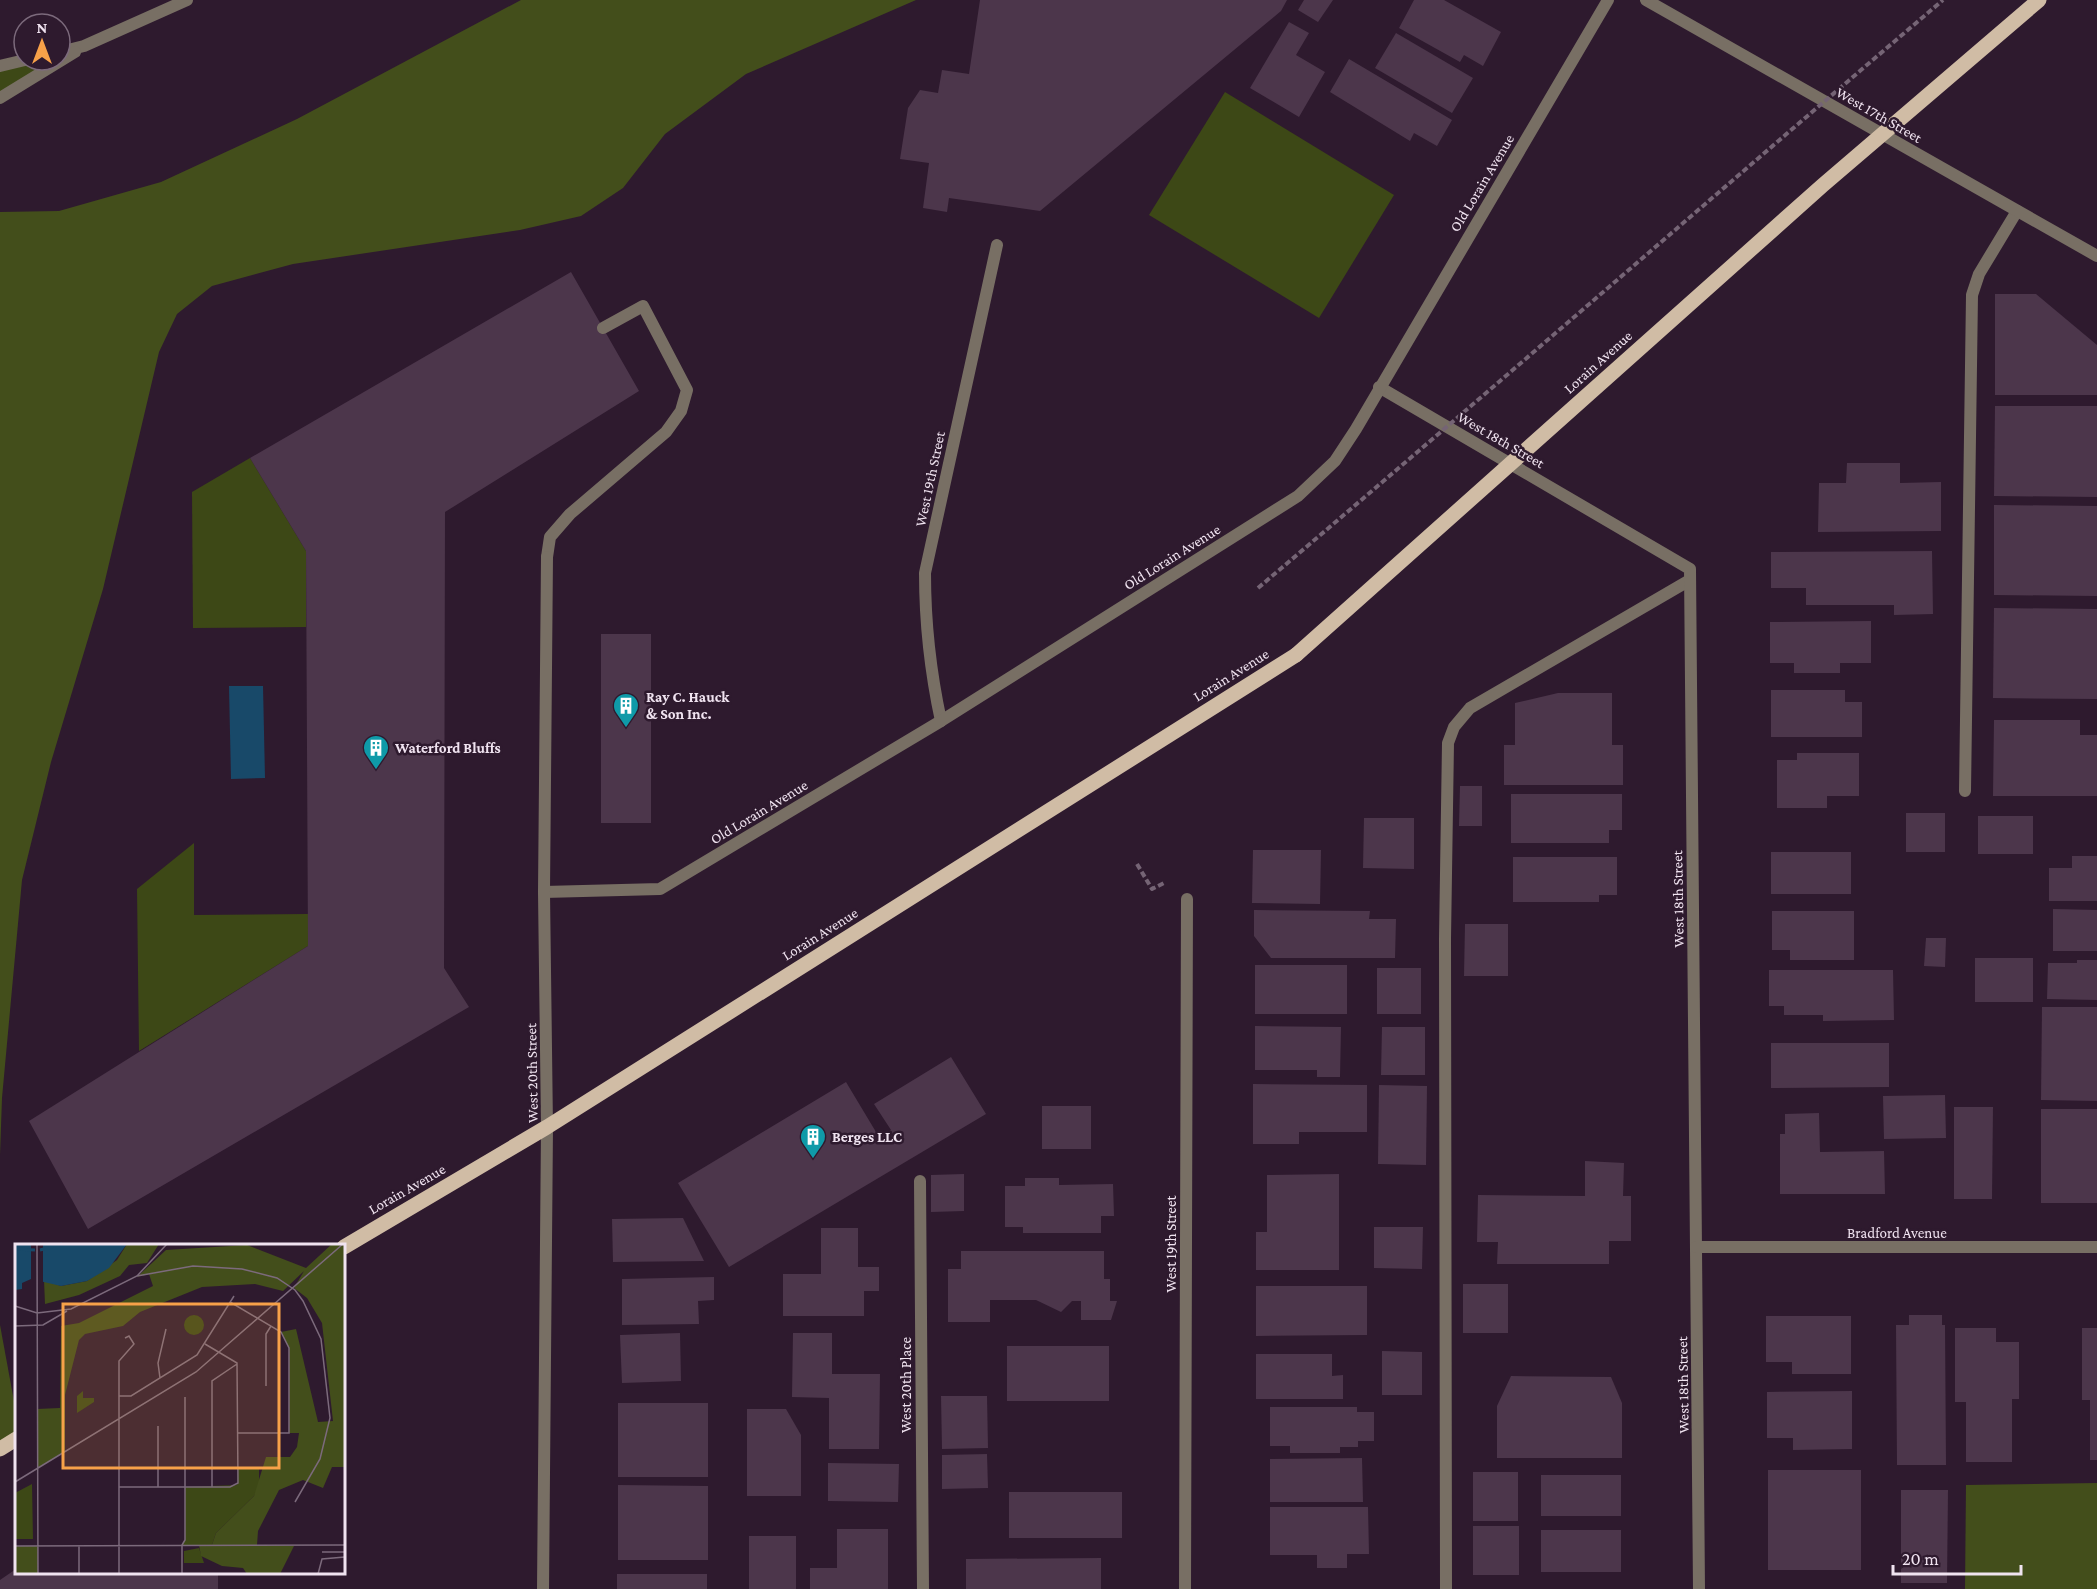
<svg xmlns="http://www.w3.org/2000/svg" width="2097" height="1589" viewBox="0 0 2097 1589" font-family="'Crimson Pro',serif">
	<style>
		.green { fill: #3d4816 }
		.forest { fill: #434e1b }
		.water { fill: #184969 }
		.building { fill: #4c364b }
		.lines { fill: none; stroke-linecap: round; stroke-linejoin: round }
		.path { stroke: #756475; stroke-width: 4; stroke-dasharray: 6 3; stroke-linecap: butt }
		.lane { stroke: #786f64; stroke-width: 12 }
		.street { stroke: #786f64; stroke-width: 12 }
		.primary { stroke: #d0bca5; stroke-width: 15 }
		.path-bridge { stroke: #756475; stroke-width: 4; stroke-dasharray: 6 3; stroke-linecap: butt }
		.primary-bridge { stroke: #d0bca5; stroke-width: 15 }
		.labels { text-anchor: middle; stroke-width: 5; stroke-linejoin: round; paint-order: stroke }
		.street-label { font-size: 15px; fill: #f0e3f0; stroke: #2e1a2e }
		.poi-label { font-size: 15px; font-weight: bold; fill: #f0e3f0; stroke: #2e1a2e; text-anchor: start }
		.inset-river { fill: none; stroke: #184969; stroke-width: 3 }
		.inset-road { fill: none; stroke: #7c6a7c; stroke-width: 1.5 }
		.view { fill: #f7a149; fill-opacity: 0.15; stroke: #f7a149; stroke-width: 3 }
		.inset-edge { fill: none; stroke: #f0e3f0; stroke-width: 3 }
	</style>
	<rect width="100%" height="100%" fill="#2e1a2e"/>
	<!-- green -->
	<g class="green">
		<path d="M 38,60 L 60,60 L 0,95 L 0,68 Z"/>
		<path d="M 1225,92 L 1394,195 L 1319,318 L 1149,215 Z"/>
		<path d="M 250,458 L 306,551 L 306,627 L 193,628 L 192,492 Z"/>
		<path d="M 194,843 L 194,915 L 308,914 L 308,946 L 139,1051 L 137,889 Z"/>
	</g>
	<!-- forest -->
	<g class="forest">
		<path d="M 521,0 L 916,0 L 746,74 L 665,134 L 623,188 L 581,216 L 520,230 L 293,264 L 212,286 L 177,314 L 159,352 L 103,589 L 51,762 L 22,880 L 2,1098 L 0,1155 L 0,212 L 59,211 L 161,182 L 297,119 Z"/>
		<path d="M 0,1325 L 16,1412 L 16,1439 L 0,1449 Z"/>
		<path d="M 2097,1483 L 2097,1589 L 1965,1589 L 1966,1485 Z"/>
	</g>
	<!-- water -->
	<path class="water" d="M 229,686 L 263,686 L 265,778 L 231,779 Z"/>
	<!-- building -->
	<g class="building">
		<path d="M 980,0 L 1287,0 L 1281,11 L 1040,211 L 949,198 L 947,212 L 923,208 L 929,163 L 900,159 L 908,108 L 920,90 L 938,93 L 942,70 L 969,74 Z"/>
		<path d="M 1304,0 L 1333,0 L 1318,22 L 1298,10 Z"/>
		<path d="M 1414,0 L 1444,0 L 1501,32 L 1483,66 L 1464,55 L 1460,62 L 1399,28 Z"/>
		<path d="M 1289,22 L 1309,33 L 1296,55 L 1325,72 L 1299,117 L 1250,88 Z"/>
		<path d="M 1396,33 L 1473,78 L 1452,113 L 1375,68 Z"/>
		<path d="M 1349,59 L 1452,120 L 1437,146 L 1414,133 L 1410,141 L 1330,92 Z"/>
		<path d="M 571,272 L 639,391 L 445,512 L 444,968 L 469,1007 L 88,1229 L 29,1121 L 308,946 L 306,551 L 250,458 Z"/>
		<path d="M 1995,294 L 2036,294 L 2097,345 L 2097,395 L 1995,395 Z"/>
		<path d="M 1995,406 L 2097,406 L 2097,497 L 1994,496 Z"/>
		<path d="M 1847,463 L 1900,463 L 1900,483 L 1941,482 L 1941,531 L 1818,532 L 1819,483 L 1846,483 Z"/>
		<path d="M 1994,505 L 2097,506 L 2097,596 L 1994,595 Z"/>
		<path d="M 1932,551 L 1933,614 L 1894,615 L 1894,605 L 1806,605 L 1806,588 L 1771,588 L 1771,552 Z"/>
		<path d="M 1994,608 L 2097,609 L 2097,699 L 1993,698 Z"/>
		<path d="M 1871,621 L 1871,663 L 1840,663 L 1840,673 L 1794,673 L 1794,663 L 1770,663 L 1770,622 Z"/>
		<rect x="601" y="634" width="50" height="189"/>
		<path d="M 1771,690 L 1845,690 L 1845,702 L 1862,702 L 1862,737 L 1771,737 Z"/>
		<path d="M 1558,693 L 1612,693 L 1612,745 L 1623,745 L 1623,785 L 1504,785 L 1504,745 L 1515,745 L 1515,703 Z"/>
		<path d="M 1994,720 L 2080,720 L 2080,735 L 2097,735 L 2097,796 L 1993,796 Z"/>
		<path d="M 1797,753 L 1859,753 L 1859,796 L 1827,796 L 1827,808 L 1777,808 L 1777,760 L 1797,760 Z"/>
		<path d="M 1460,786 L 1482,786 L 1482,826 L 1459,826 Z"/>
		<path d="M 1511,794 L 1622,794 L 1622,830 L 1609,830 L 1609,843 L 1511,843 Z"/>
		<rect x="1906" y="813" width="39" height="39"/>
		<rect x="1978" y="816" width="55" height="38"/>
		<path d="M 1364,818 L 1414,818 L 1414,869 L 1363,868 Z"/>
		<path d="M 1253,850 L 1321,850 L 1320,904 L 1252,903 Z"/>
		<rect x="1771" y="852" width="80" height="42"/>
		<path d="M 2072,856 L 2097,856 L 2097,901 L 2049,901 L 2049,868 L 2072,868 Z"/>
		<path d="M 1513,857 L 1617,857 L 1617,895 L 1599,895 L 1599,902 L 1513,902 Z"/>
		<path d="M 2053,909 L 2097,910 L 2097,951 L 2053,951 Z"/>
		<path d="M 1254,910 L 1370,911 L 1369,919 L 1396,919 L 1395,958 L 1271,958 L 1254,936 Z"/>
		<path d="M 1772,911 L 1854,911 L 1854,960 L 1790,960 L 1790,950 L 1772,950 Z"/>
		<path d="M 1465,924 L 1508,924 L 1508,976 L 1464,976 Z"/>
		<path d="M 1926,938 L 1946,938 L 1945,967 L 1924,966 Z"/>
		<rect x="1975" y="958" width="58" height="44"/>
		<path d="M 2077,960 L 2097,960 L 2097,1000 L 2047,999 L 2048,963 L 2077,963 Z"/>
		<rect x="1255" y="965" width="92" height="49"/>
		<rect x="1377" y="968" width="44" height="46"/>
		<path d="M 1769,970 L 1893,970 L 1894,1020 L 1823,1021 L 1823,1015 L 1784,1015 L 1784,1006 L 1769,1006 Z"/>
		<path d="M 2042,1007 L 2097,1007 L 2097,1101 L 2041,1100 Z"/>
		<path d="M 1255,1026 L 1341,1027 L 1340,1077 L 1317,1077 L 1317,1070 L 1255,1070 Z"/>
		<path d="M 1382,1027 L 1425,1027 L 1425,1075 L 1381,1075 Z"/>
		<path d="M 1771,1043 L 1889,1043 L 1889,1087 L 1771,1088 Z"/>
		<path d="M 951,1057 L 986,1114 L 729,1267 L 678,1183 L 846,1082 L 879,1137 L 891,1130 L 874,1104 Z"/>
		<path d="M 1253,1084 L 1367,1085 L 1367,1132 L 1299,1132 L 1299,1144 L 1253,1144 Z"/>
		<path d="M 1379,1085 L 1427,1086 L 1426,1165 L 1378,1164 Z"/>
		<path d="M 1945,1095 L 1946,1138 L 1884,1139 L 1883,1096 Z"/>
		<rect x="1042" y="1106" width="49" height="43"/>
		<path d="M 1954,1107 L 1993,1107 L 1992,1199 L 1954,1199 Z"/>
		<rect x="2041" y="1109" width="56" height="94"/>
		<path d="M 1819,1113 L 1820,1152 L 1884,1151 L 1885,1194 L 1780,1194 L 1780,1134 L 1785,1134 L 1785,1114 Z"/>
		<path d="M 1585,1161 L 1624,1163 L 1623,1196 L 1631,1196 L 1631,1241 L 1609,1241 L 1609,1264 L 1497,1264 L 1498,1242 L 1477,1242 L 1478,1195 L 1585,1196 Z"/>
		<path d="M 964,1174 L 964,1211 L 931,1212 L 931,1175 Z"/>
		<path d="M 1339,1174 L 1339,1270 L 1256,1270 L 1256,1232 L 1267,1232 L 1267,1175 Z"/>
		<path d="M 1025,1178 L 1059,1178 L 1059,1185 L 1113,1184 L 1114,1216 L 1101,1216 L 1101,1233 L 1023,1233 L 1023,1227 L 1005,1227 L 1005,1186 L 1025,1186 Z"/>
		<path d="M 683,1218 L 704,1261 L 613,1262 L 612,1219 Z"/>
		<path d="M 1374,1227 L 1423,1227 L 1422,1269 L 1374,1268 Z"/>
		<path d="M 821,1228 L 858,1228 L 858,1267 L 879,1267 L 879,1291 L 864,1291 L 864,1316 L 783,1316 L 783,1274 L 821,1274 Z"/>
		<path d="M 961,1251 L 1104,1251 L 1104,1279 L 1110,1279 L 1110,1301 L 1117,1301 L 1111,1320 L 1081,1320 L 1081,1301 L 1072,1301 L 1061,1312 L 1036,1300 L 990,1300 L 990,1322 L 948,1322 L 948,1269 L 961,1269 Z"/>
		<path d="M 714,1277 L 714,1300 L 698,1301 L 699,1324 L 622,1325 L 622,1279 Z"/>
		<rect x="1463" y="1284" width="45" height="49"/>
		<path d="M 1256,1286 L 1367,1286 L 1367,1335 L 1256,1336 Z"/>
		<path d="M 1909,1315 L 1942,1315 L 1942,1325 L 1945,1325 L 1946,1465 L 1897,1465 L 1896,1325 L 1909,1325 Z"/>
		<path d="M 1766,1316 L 1851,1316 L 1851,1374 L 1792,1374 L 1792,1362 L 1766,1362 Z"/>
		<path d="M 1955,1328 L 1996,1328 L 1996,1342 L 2019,1342 L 2019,1399 L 2012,1399 L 2012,1462 L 1966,1462 L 1966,1402 L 1955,1402 Z"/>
		<path d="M 2082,1328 L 2097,1328 L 2097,1460 L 2090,1460 L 2090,1400 L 2082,1400 Z"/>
		<path d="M 680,1333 L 681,1381 L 622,1383 L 620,1335 Z"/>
		<path d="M 793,1333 L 832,1333 L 832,1374 L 880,1374 L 879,1449 L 829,1449 L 829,1398 L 792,1397 Z"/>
		<rect x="1007" y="1346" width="102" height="55"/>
		<path d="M 1382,1351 L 1422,1352 L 1422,1395 L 1382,1395 Z"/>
		<path d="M 1256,1354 L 1332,1354 L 1332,1376 L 1343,1375 L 1343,1399 L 1256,1399 Z"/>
		<path d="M 1511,1376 L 1611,1377 L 1622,1403 L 1622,1458 L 1497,1458 L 1497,1406 Z"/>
		<path d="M 1852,1391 L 1852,1449 L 1793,1450 L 1793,1438 L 1767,1438 L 1767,1392 Z"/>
		<path d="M 941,1396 L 987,1396 L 988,1448 L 942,1449 Z"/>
		<rect x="618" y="1403" width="90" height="74"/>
		<path d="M 1270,1407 L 1357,1407 L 1357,1412 L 1374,1412 L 1374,1441 L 1358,1441 L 1358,1447 L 1340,1447 L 1340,1453 L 1290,1453 L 1290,1446 L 1270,1446 Z"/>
		<path d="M 747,1409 L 786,1409 L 801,1435 L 801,1496 L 747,1496 Z"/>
		<path d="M 987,1454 L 988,1488 L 942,1489 L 942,1455 Z"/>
		<path d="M 1362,1458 L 1363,1502 L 1270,1502 L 1270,1459 Z"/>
		<path d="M 828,1463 L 899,1464 L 898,1502 L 828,1501 Z"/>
		<rect x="1768" y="1470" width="93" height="100"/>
		<rect x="1473" y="1472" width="45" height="49"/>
		<rect x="1541" y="1475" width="80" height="41"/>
		<path d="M 618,1485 L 708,1486 L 708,1560 L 618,1560 Z"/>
		<path d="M 1901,1490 L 1948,1490 L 1947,1583 L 1901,1583 Z"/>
		<rect x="1009" y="1492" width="113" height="46"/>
		<path d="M 1270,1507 L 1368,1507 L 1369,1554 L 1347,1554 L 1347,1568 L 1317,1568 L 1317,1555 L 1270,1555 Z"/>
		<rect x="1473" y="1526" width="46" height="49"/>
		<path d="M 837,1529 L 888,1529 L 888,1589 L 810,1589 L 810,1568 L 837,1568 Z"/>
		<rect x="1541" y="1530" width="80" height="42"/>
		<rect x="749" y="1536" width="47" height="53"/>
		<path d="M 1101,1558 L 1101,1589 L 966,1589 L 966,1559 Z"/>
		<path d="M 16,1569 L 16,1572 L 218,1572 L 218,1589 L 0,1589 L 0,1580 Z"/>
		<rect x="617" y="1574" width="90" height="15"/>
	</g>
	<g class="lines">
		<!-- path -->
		<path class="path" d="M 1137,864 L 1152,889 L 1164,883"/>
		<!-- lane -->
		<g class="lane">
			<path d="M 547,557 L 550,537 L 570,514 L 666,432 L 681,411 L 687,390 L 643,306 L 603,328"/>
			<path d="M 1965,791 L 1972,295 L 1979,274 L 2017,211"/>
			<path d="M 920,1181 L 923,1589"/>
			<path d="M 1446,1589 L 1445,939 L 1448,743 L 1454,727 L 1470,708 L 1690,580"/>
		</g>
		<!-- street -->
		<g class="street">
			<path d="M 1646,0 L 2097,256"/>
			<path d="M 60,52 L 84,46 L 187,0"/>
			<path d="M 0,66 L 25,60"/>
			<path d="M 0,98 L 75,52"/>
			<path d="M 1379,387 L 1690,569 L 1699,1589"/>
			<path d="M 941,721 C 930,670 925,625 925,573 L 997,245"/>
			<path d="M 544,892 L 660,889 L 941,721 L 1298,496 L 1335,461 L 1356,429 L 1608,0"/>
			<path d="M 1696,1247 L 2097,1247"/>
			<path d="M 543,1589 L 547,1127 L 544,892 L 547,557"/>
			<path d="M 1185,1589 L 1187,899"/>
		</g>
		<!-- primary -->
		<g class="primary">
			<path d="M 344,1247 L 547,1127 L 1296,655"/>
			<path d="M 0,1449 L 16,1439"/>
		</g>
		<!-- path-bridge -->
		<path class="path-bridge" d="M 1258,588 C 1488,393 1714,195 1943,0"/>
		<!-- primary-bridge -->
		<path class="primary-bridge" d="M 1296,655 L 1823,185 L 2039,0"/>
	</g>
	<!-- icons -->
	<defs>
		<symbol id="building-pin" viewBox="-11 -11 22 30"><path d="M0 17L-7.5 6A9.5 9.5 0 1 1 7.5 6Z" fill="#0f9aa8" stroke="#2e1a2e"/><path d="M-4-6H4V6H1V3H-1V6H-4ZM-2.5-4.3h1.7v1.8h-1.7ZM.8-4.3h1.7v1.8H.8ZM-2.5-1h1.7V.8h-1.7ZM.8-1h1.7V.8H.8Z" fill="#fff"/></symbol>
	</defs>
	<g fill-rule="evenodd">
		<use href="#building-pin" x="611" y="691" width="30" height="40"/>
		<use href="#building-pin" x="361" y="733" width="30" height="40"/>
		<use href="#building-pin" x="798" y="1122" width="30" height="40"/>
	</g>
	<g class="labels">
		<!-- street labels -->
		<g class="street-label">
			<text transform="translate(1879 115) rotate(30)" y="5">West 17th Street</text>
			<text transform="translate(1482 183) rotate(-59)" y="5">Old Lorain Avenue</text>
			<text transform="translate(1598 362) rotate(-42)" y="5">Lorain Avenue</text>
			<text transform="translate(1501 440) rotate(30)" y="5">West 18th Street</text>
			<text transform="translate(930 479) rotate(-78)" y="5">West 19th Street</text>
			<text transform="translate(1172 557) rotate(-32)" y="5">Old Lorain Avenue</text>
			<text transform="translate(1231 675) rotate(-32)" y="5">Lorain Avenue</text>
			<text transform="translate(759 812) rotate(-31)" y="5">Old Lorain Avenue</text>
			<text transform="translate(1678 899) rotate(-91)" y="5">West 18th Street</text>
			<text transform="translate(820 934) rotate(-32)" y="5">Lorain Avenue</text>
			<text transform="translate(532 1073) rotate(-91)" y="5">West 20th Street</text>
			<text transform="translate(407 1189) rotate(-30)" y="5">Lorain Avenue</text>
			<text x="1897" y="1238">Bradford Avenue</text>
			<text transform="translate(1171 1244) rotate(-90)" y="5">West 19th Street</text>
			<text transform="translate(906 1385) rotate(-90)" y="5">West 20th Place</text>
			<text transform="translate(1683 1385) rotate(-91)" y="5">West 18th Street</text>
		</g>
		<!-- poi labels -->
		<g class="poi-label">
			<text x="646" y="702">Ray C. Hauck<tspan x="646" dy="17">&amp; Son Inc.</tspan></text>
			<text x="395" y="753">Waterford Bluffs</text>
			<text x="832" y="1142">Berges LLC</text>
		</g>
	</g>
	<!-- overview -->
	<g transform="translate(15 1244)">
		<rect width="330" height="330" fill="#2e1a2e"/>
		<path d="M169 81a10 10 0 1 1 20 0a10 10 0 1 1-20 0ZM 68,147 L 68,154 L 79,154 L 79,158 L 62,169 L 62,152 ZM 223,225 L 244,225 L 244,242 L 239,252 L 201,289 L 197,301 L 167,301 L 170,296 L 170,243 L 222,241 ZM 17,240 L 18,295 L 0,295 L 0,249 ZM 184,304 L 189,319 L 169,319 L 169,307 Z" fill="#3d4816"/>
		<path d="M 112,0 L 144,0 L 132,19 L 114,21 L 105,32 L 64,51 L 30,60 L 29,36 L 46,42 L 72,37 L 102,16 ZM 317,0 L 330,0 L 330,223 L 317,223 L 308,244 L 288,236 L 264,246 L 243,287 L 242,301 L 279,302 L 265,330 L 232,330 L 228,324 L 207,322 L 186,312 L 184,301 L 197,301 L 201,289 L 239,252 L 251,213 L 275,213 L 282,203 L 284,189 L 274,189 L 274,104 L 266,88 L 281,85 L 303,178 L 318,177 L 307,79 L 292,54 L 279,44 L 289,27 L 268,47 L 240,40 L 187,43 L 125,68 L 108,82 L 70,90 L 64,96 L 50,151 L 50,208 L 22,224 L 22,165 L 45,164 L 46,82 L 64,79 L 138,42 L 134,30 L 122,33 L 151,6 L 232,1 L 291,24 ZM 0,302 L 23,302 L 23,330 L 0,330 Z" fill="#434e1b"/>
		<path d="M 0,0 L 112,0 L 94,24 L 72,37 L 46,42 L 16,35 L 7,39 L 7,45 L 0,46 Z" fill="#184969"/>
		<path d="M 16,0 L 28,0 L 28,38 L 16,38 Z" fill="#2e1a2e"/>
		<path class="inset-river" d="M 0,5 L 20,6M 25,6 L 47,0"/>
		<path class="inset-road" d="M 22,0 L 23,330M 122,32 L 178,22 L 227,25 L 262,34 L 280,46 L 288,57 L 306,95 L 315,174 L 305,215 L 280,258M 215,58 L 266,88 L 274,104 L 274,189 L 223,189M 0,62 L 22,69 L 56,65 L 122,32 L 152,0M 0,82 L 28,81 L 52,67M 145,134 L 143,119 L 151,85M 251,142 L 251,90 L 256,82M 104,152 L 116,152 L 182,111 L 219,52M 143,182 L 143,243M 0,238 L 181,128 L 328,0M 104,243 L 215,243 L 223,239 L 222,119 L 190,100M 197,243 L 197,137 L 222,120M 0,302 L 330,301M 64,302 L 64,330M 307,308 L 330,308M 104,330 L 104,117 L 119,100 L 114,92 L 110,94M 167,330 L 167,301 L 170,296 L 170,153M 303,330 L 307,315 L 330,313"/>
		<path class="view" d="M 48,60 L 264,60 L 264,224 L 48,224 Z"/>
		<rect width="330" height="330" class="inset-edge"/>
	</g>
	<!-- north arrow -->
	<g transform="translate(42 42)"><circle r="28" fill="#2e1a2e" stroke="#7c6a7c" stroke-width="1.5"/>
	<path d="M0-4.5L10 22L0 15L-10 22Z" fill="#f7a149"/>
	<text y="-9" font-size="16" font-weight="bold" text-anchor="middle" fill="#f0e3f0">N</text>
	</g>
	<!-- scale -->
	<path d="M1893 1565v9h128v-9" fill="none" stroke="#f0e3f0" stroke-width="3"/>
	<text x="1902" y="1565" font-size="18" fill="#f0e3f0" stroke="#2e1a2e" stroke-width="4.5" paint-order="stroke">20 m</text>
</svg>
